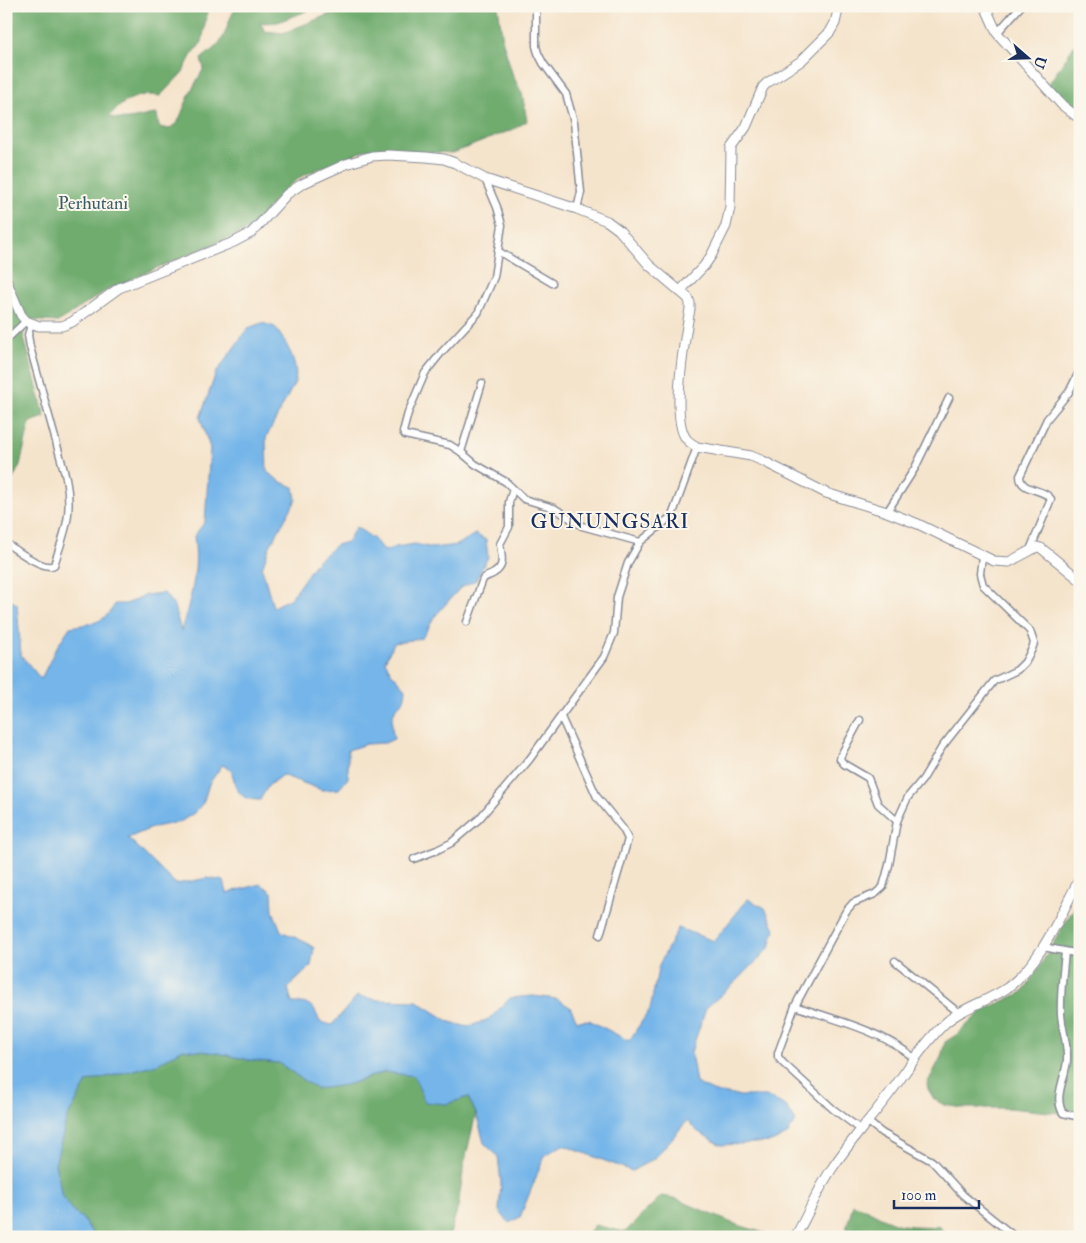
<svg xmlns="http://www.w3.org/2000/svg" width="1086" height="1243" viewBox="0 0 1086 1243" font-family="'IM FELL Double Pica',serif">
	<style>
		.forest { fill: #6fac6e; stroke: #456e66 }
		.water { fill: #75b5e9; stroke: #4872a4 }
		.lines { fill: none; stroke-linecap: round; stroke-linejoin: round }
		.street-casing { stroke: #888a95; stroke-width: 9 }
		.secondary-casing { stroke: #888a95; stroke-width: 11 }
		.street { stroke: #fff; stroke-width: 6 }
		.secondary { stroke: #fff; stroke-width: 9 }
		.labels { text-anchor: middle; stroke-width: 4; stroke-linejoin: round; paint-order: stroke }
		.park-label { font-size: 18px; fill: #3c5d68; stroke: #fbf7ec }
		.quarter-label { font-size: 20px; letter-spacing: 1px; fill: #1b2f5e; stroke: #fbf7ec }
	</style>
	<rect width="100%" height="100%" fill="#fbf7ec"/>
	<filter id="ink" filterUnits="userSpaceOnUse"><feTurbulence type="fractalNoise" baseFrequency=".02" numOctaves="2"/><feDisplacementMap in="SourceGraphic" scale="10" xChannelSelector="R" yChannelSelector="G"/><feConvolveMatrix kernelMatrix="1 2 1 2 8 2 1 2 1" color-interpolation-filters="sRGB"/></filter>
	<filter id="wash" filterUnits="userSpaceOnUse"><feTurbulence type="fractalNoise" baseFrequency=".0096" numOctaves="4" result="noise"/><feDisplacementMap in="SourceGraphic" scale="20" xChannelSelector="R" yChannelSelector="G"/><feGaussianBlur stdDeviation="1.12" result="paint"/><feColorMatrix in="noise" values="0 0 0 0 0 0 0 0 0 0 0 0 0 0 0 0 0 1.4 0 .05"/><feComposite in="paint" operator="in"/></filter>
	<g filter="url(#wash)">
		<rect width="100%" height="100%" fill="#f5e4cc"/>
		<!-- forest -->
		<g class="forest">
			<path d="M 6,6 L 205,6 L 207,12 L 202,42 L 191,56 L 183,72 L 160,96 C 137,92 125,100 109,116 C 124,124 141,115 157,114 L 159,127 L 169,129 L 178,122 L 190,93 L 204,68 L 201,59 C 208,53 217,47 222,39 C 228,29 229,15 238,6 L 320,6 L 278,22 L 260,23 L 265,31 L 283,33 L 335,12 L 391,9 L 396,6 L 498,6 L 503,42 L 513,76 L 522,93 L 527,121 L 514,129 L 453,153 L 368,149 L 302,176 L 288,187 L 248,230 L 154,269 L 104,292 L 58,322 L 29,320 L 23,334 L 45,417 L 30,422 L 20,465 L 10,485 L 6,498 Z"/>
			<path d="M 1080,37 L 1080,114 L 1048,85 Z"/>
			<path d="M 1080,898 L 1080,1115 L 1009,1108 L 964,1108 L 944,1105 L 934,1099 L 928,1089 L 927,1084 L 941,1057 L 945,1042 L 956,1035 L 982,1011 L 1023,992 L 1041,964 Z"/>
			<path d="M 183,1049 L 218,1053 L 249,1060 L 279,1063 L 303,1080 L 350,1084 L 385,1072 L 414,1076 L 446,1104 L 468,1097 L 476,1113 L 464,1165 L 458,1207 L 449,1237 L 95,1237 L 82,1218 L 74,1213 L 62,1196 L 55,1164 L 67,1118 L 87,1082 L 157,1064 Z"/>
			<path d="M 661,1196 L 674,1198 L 732,1223 L 776,1237 L 585,1237 L 595,1225 L 625,1232 Z"/>
			<path d="M 853,1204 C 869,1209 881,1219 897,1224 C 910,1227 926,1226 940,1227 L 947,1237 L 844,1237 Z"/>
		</g>
		<!-- water -->
		<path class="water" d="M 262,323 L 275,327 C 286,343 299,362 295,382 L 266,438 L 267,472 L 283,483 L 294,487 L 296,500 L 269,548 L 262,568 L 273,607 L 291,598 L 316,562 L 336,545 L 347,542 L 356,527 L 374,539 L 384,551 L 396,547 L 415,544 L 433,548 L 457,545 L 475,534 L 486,540 L 488,557 L 476,580 L 460,588 L 436,615 L 422,638 L 394,643 L 385,661 L 391,672 L 406,689 C 404,706 402,699 395,710 C 390,720 392,730 394,739 L 385,743 L 366,744 L 348,750 L 348,778 L 339,789 L 322,790 L 282,775 L 268,786 L 260,800 C 237,800 237,789 231,770 L 222,765 L 209,784 L 203,803 L 194,813 L 180,822 L 154,827 L 128,838 C 145,853 159,870 176,884 L 208,878 L 224,881 L 227,893 L 261,884 L 272,892 L 273,911 L 281,931 L 305,942 L 314,948 L 311,966 L 288,988 L 292,1003 C 311,1003 312,1003 320,1022 L 332,1025 L 357,996 L 378,1000 L 417,1001 L 450,1022 L 468,1027 L 489,1019 L 510,998 L 533,996 L 557,999 L 570,1007 L 577,1021 L 589,1020 L 629,1041 L 650,1009 L 659,965 L 678,928 L 714,941 L 748,899 L 765,908 L 775,929 L 770,947 L 738,980 L 706,1008 L 691,1052 L 696,1083 L 715,1092 L 740,1096 L 766,1096 L 786,1106 L 795,1121 L 787,1135 L 771,1142 L 721,1145 L 697,1131 L 687,1121 L 655,1158 L 632,1171 L 563,1145 L 545,1155 L 520,1217 L 509,1223 L 499,1211 L 501,1183 L 498,1156 L 484,1143 L 476,1113 L 468,1097 L 446,1104 L 425,1102 L 414,1076 L 385,1072 L 346,1085 L 316,1089 L 279,1063 L 249,1060 L 218,1053 L 183,1049 L 157,1064 L 87,1082 L 67,1118 L 55,1164 L 62,1196 L 74,1213 L 82,1218 L 95,1237 L 15,1237 L 11,1232 L 6,1231 L 6,598 L 17,604 L 21,655 L 41,679 L 56,648 L 70,627 C 92,623 103,625 115,604 L 126,604 L 145,595 L 164,593 L 174,606 L 181,631 C 191,597 199,572 194,536 L 205,522 L 210,448 L 200,418 L 216,373 L 248,328 Z"/>
	</g>
	<g filter="url(#ink)">
		<g class="lines">
			<defs>
				<g id="street">
					<path d="M 536,6 L 536,46 L 538,53 L 543,63 L 566,94 L 574,122 L 581,192 L 577,209"/>
					<path d="M 997,33 L 1021,6"/>
					<path d="M 485,179 L 497,207 L 502,225 L 494,277 L 478,313 L 441,353 L 425,373 L 408,413 L 403,432 L 405,435 L 450,445 L 461,452 L 475,464 L 506,482 L 524,499 L 554,508 L 582,526 L 640,542"/>
					<path d="M 498,251 L 552,283"/>
					<path d="M 6,340 L 26,321"/>
					<path d="M 461,452 L 482,383"/>
					<path d="M 887,512 L 915,468 L 949,398"/>
					<path d="M 6,543 C 16,550 45,571 54,565 C 65,531 73,515 66,478 L 30,347 L 28,335 L 31,325"/>
					<path d="M 1030,550 L 1051,499 C 1044,488 1020,492 1020,476 L 1047,419 L 1069,392 L 1080,370"/>
					<path d="M 467,622 L 483,579 C 487,575 490,576 494,573 C 506,566 501,555 500,544 L 509,527 L 509,502 L 513,489"/>
					<path d="M 561,717 L 597,797 L 623,829 L 628,839 L 600,935"/>
					<path d="M 860,720 L 841,755 L 840,759 L 844,764 L 868,778 L 878,804 L 897,821"/>
					<path d="M 414,859 L 437,850 L 451,843 L 479,819 L 529,760 L 604,657 L 614,633 L 617,597 L 628,563 L 640,542 L 672,516 L 697,447"/>
					<path d="M 1043,947 L 1080,954"/>
					<path d="M 1065,952 C 1063,973 1060,994 1061,1014 C 1062,1030 1068,1044 1067,1060 C 1066,1077 1053,1097 1063,1113 L 1080,1117"/>
					<path d="M 895,961 L 959,1013"/>
					<path d="M 795,1006 C 835,1020 881,1030 914,1058"/>
					<path d="M 867,1121 L 882,1133 L 932,1161 L 963,1195 L 1015,1237"/>
					<path d="M 860,1129 L 833,1109 L 783,1063 L 778,1057 L 778,1053 L 795,1006 L 846,911 L 853,903 L 875,894 L 883,887 L 889,865 L 897,821 L 908,797 L 923,779 L 942,747 L 994,681 L 1017,670 L 1025,662 L 1032,649 L 1034,643 L 1030,631 L 983,585 L 980,574 L 982,556"/>
				</g>
				<g id="secondary">
					<path d="M 985,6 L 997,33 L 1062,105 L 1080,119"/>
					<path d="M 6,280 L 21,315 L 26,321 L 39,326 L 62,326 L 72,322 L 119,288 L 234,242 L 251,233 L 257,227 L 287,194 L 302,184 L 346,164 L 372,156 L 388,155 L 426,157 L 444,159 L 455,163 L 485,179 L 577,209 L 607,221 L 619,230 L 649,265 L 688,298 L 690,303 L 690,309 C 685,337 671,413 685,437 C 688,442 692,444 697,447 L 751,456 L 763,461 L 826,493 L 887,512 L 918,524 L 994,561 L 1009,562 L 1037,547 L 1041,548 L 1080,580"/>
					<path d="M 680,291 L 704,266 L 711,256 L 726,226 L 730,207 L 731,148 L 746,127 L 763,87 L 767,83 L 801,61 L 830,32 L 835,23 L 839,6"/>
					<path d="M 795,1237 C 808,1215 817,1191 831,1170 C 850,1141 873,1116 893,1089 C 909,1067 923,1045 942,1026 C 960,1008 987,1002 1007,988 C 1042,962 1060,915 1080,878"/>
				</g>
			</defs>
			<!-- street casing -->
			<use href="#street" class="street-casing"/>
			<!-- secondary casing -->
			<use href="#secondary" class="secondary-casing"/>
			<!-- street -->
			<use href="#street" class="street"/>
			<!-- secondary -->
			<use href="#secondary" class="secondary"/>
		</g>
	</g>
	<g class="labels">
		<!-- park labels -->
		<g class="park-label">
			<text x="93" y="209">Perhutani</text>
		</g>
		<!-- quarter labels -->
		<g class="quarter-label">
			<text x="610" y="528">GUNUNGSARI</text>
		</g>
	</g>
	<!-- margin -->
	<rect width="1086" height="1243" fill="none" stroke="#fbf7ec" stroke-width="25"/>
	<!-- north arrow -->
	<g transform="translate(1028 58) rotate(110)" stroke="#fbf7ec" stroke-width="4" paint-order="stroke">
	<path d="M0-4L9 19L0 12L-9 19Z" fill="#1b2f5e"/>
	<text y="-8" font-size="14" font-weight="bold" text-anchor="middle" fill="#1b2f5e">U</text>
	</g>
	<!-- scale -->
	<path d="M894 1200v8h85v-8" fill="none" stroke="#1b2f5e" stroke-width="2.5"/>
	<text x="901" y="1200" font-size="15" fill="#1b2f5e" stroke="#fbf7ec" stroke-width="4" paint-order="stroke">100 m</text>
</svg>
